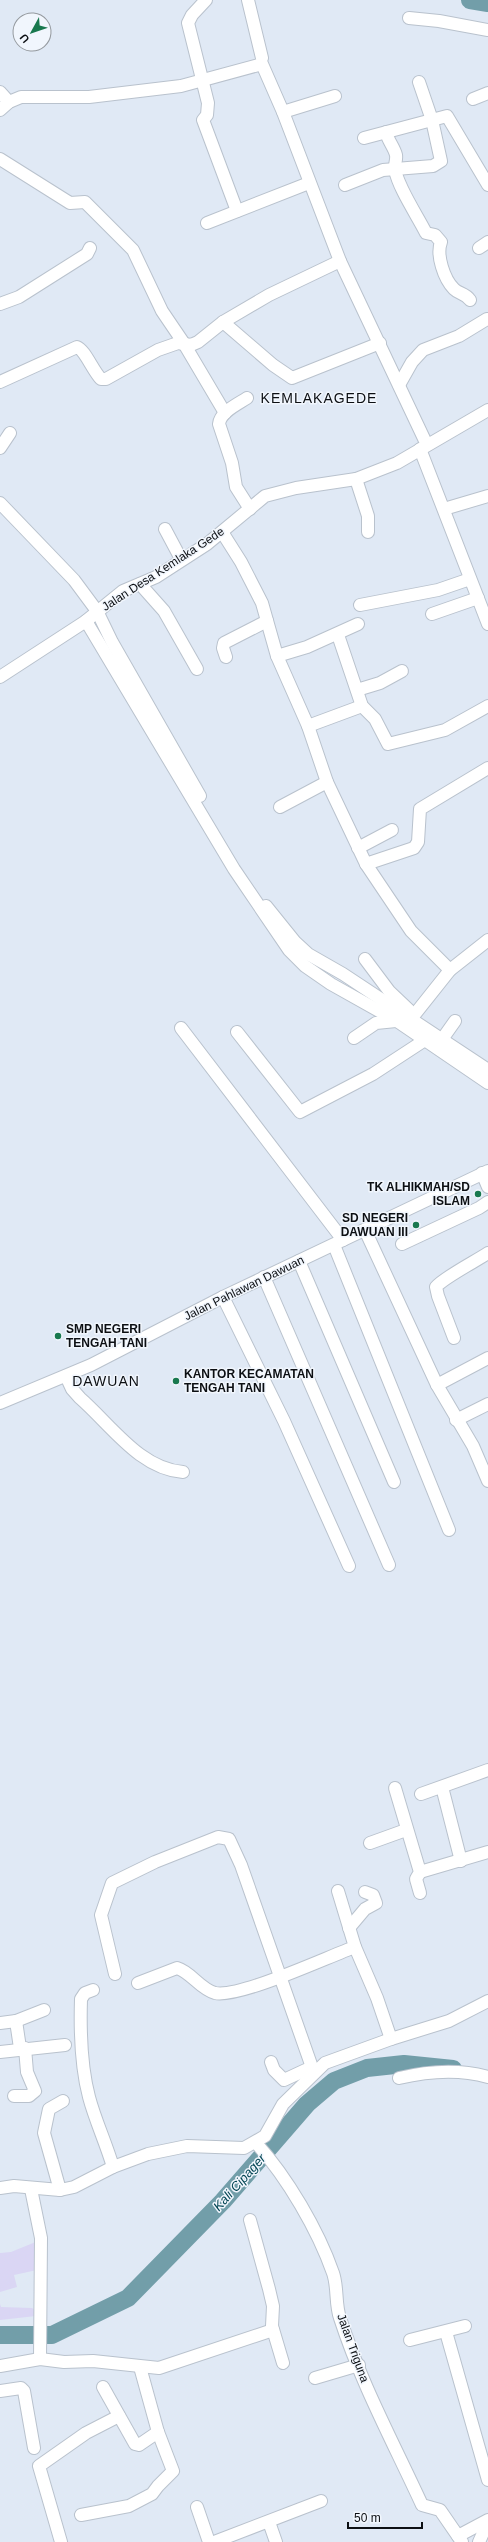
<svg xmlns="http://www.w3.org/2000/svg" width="488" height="2542" viewBox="0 0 488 2542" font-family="Helvetica,sans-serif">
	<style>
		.green { fill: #dad6f4 }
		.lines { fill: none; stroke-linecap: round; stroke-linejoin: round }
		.river { stroke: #729ea9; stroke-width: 18 }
		.street-casing { stroke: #b9c2cd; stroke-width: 14 }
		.street { stroke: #fff; stroke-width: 12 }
		.poi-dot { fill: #18784e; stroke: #f1f6fd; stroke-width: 1.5 }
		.labels { text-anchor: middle; stroke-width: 3; stroke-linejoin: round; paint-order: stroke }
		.street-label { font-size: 12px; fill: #0c0f13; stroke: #f1f6fd }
		.poi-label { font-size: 12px; font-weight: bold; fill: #0c0f13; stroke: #f1f6fd; text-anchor: end }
		.water-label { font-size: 13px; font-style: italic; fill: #004452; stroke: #f1f6fd }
		.quarter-label { font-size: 14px; letter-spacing: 1px; fill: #0c0f13; stroke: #f1f6fd }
	</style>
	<rect width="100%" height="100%" fill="#e0e9f5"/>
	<!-- green -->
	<g class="green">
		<path d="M 38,2241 L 37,2270 L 14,2275 L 17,2287 L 0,2292 L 0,2253 L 11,2252 Z"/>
		<path d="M 0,2304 L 1,2307 L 32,2308 L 39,2313 L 36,2316 L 0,2320 Z"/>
	</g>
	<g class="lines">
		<!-- river -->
		<g class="river">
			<path d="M 470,0 L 488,3"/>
			<path d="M 0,2335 L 52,2335 L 128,2298 L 223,2201 L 307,2104 L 334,2081 L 367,2068 L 404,2064 L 453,2069"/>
		</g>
		<defs>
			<g id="street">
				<path d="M 206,0 L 192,15 L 188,23 L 208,103 L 207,115 L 203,120 L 237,211"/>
				<path d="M 248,0 L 262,58"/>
				<path d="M 409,18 L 439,21 L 488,30"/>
				<path d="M 0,92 L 9,102"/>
				<path d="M 473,99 L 488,93"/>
				<path d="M 0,110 L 9,102 L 21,97 L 89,97 L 181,86 L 262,64 L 283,112 L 340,261 L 427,445"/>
				<path d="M 283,112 L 335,96"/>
				<path d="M 386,132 C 388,141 394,147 396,155 C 397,160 394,165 395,170 C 399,189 417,215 426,233 L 435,235 L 441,242 C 436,255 444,279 454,289 C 459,294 465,293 470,300"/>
				<path d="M 364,138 L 447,116 L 488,185"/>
				<path d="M 0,159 L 70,203 L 85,202 L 133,250 L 162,311 L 183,342 L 225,413"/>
				<path d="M 345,185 L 383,170 L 433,166 L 441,161 L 432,120 L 419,82"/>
				<path d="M 207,223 L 309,183"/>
				<path d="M 479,248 L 488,242"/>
				<path d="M 0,304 L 19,297 L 87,254 L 90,248"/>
				<path d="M 223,322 L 273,365 L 292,378 L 380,343"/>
				<path d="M 0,382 L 77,347 C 85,350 93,371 101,379 L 106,379 L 158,350 L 178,343 L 191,345 L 198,342 L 223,322 L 269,295 L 340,261"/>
				<path d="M 399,385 L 412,362 L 423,350 L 459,336 L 487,319"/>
				<path d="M 247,398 C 238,404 220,412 219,424 L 232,463 L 236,487 L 250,509"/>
				<path d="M 488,410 L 397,463 L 356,479 L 296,488 L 265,496 L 207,544 L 156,577 L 123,591 L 86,621 L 234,869 L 289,950 L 305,966 L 331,984 L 397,1021 L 488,1083"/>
				<path d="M 0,448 L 10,433"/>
				<path d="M 420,449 L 488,624"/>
				<path d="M 356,479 L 368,516 L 368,532"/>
				<path d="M 0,503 L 74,580 L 97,611 L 112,642 L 200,796"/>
				<path d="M 444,509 L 488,496"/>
				<path d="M 165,529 L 181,559"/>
				<path d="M 222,532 L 241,562 L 262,603 L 277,656 L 308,726 L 327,782 L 366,864 L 411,931 L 450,970"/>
				<path d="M 140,584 L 164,611 L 197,669"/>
				<path d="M 360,605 L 438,590 L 470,579"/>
				<path d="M 432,614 L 478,598"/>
				<path d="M 338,635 L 362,706 L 375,719 L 388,744 L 445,730 L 488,706"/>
				<path d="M 277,656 L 307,647 L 358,624"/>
				<path d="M 226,657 L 223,648 L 224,643 L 267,621"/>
				<path d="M 0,677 L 86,621"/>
				<path d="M 357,690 L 380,683 L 402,671"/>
				<path d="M 308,726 L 362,706"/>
				<path d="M 280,807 L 327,782"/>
				<path d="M 358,848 L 392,830"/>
				<path d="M 366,864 L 414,848 L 418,842 L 420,809 L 488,768"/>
				<path d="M 266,906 L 295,942 L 308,954 L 343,974 L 488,1070"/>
				<path d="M 365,959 L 389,991 L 409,1010"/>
				<path d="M 411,1019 L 450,970 L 488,940"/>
				<path d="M 181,1028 L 343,1240"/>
				<path d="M 237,1032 L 300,1112 L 373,1074 L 425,1040"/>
				<path d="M 354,1038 L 376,1023 L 396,1021"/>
				<path d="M 438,1045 L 455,1021"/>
				<path d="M 482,1173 L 488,1187"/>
				<path d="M 365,1230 L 437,1385 L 473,1446 L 488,1481"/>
				<path d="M 402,1244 L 479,1208 L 488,1202"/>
				<path d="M 334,1245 L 449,1530"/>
				<path d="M 299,1261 L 394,1482"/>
				<path d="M 264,1277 L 389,1565"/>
				<path d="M 223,1297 L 284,1421 L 349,1566"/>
				<path d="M 454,1338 L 438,1296 L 436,1287 C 443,1278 476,1261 488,1253"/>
				<path d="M 66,1376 L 72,1389 L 80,1398 C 111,1425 140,1469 183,1472"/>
				<path d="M 437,1385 L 488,1358"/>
				<path d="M 0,1403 L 91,1365 L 223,1297 L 488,1171"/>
				<path d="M 456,1420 L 488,1404"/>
				<path d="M 442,1787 L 461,1861"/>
				<path d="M 395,1788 L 420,1872 L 416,1879 L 420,1893"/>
				<path d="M 421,1794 L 488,1770"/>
				<path d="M 370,1843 L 406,1830"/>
				<path d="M 420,1872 L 488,1852"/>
				<path d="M 338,1891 L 355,1947 L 377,1998 L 391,2039"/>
				<path d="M 349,1928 L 365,1909 L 376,1903 L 373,1895 L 365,1892"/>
				<path d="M 115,1974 L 101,1915 L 112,1883 L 155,1862 L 218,1837 L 229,1839 L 241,1865 L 314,2073"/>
				<path d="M 138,1983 L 177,1968 C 191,1972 200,1989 215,1993 C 240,1998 327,1957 355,1947"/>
				<path d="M 93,1990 L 85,1993 L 81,1999 C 80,2031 81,2067 89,2097 C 95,2120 106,2143 113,2167"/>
				<path d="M 16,2021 L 20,2048"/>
				<path d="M 0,2023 L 16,2021 L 44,2010"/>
				<path d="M 0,2052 L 65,2045"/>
				<path d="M 271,2062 L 274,2070 L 284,2080 L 312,2067"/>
				<path d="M 399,2078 C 428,2071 460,2069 488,2077"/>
				<path d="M 14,2096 L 29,2096 L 35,2091 L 27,2072 L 25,2048"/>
				<path d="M 256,2143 C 287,2177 318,2230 333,2273 C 338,2287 335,2304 340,2318 C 361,2383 394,2444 422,2505 L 440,2510 L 462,2542"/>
				<path d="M 0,2188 L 14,2186 L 60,2190 L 74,2187 L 113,2167 L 148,2154 L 187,2146 L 244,2148 L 265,2136 L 283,2104 L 325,2063 L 391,2039 L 449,2021 L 488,2001"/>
				<path d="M 31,2189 L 41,2238 L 40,2359"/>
				<path d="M 60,2190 L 44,2133 L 49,2109 L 63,2101"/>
				<path d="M 250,2220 L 269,2289 L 273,2306 L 272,2326 L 283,2363"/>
				<path d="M 446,2332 L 488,2480"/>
				<path d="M 410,2340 L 465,2326"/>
				<path d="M 0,2366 L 40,2359 L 64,2362 L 93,2361 L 159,2368 L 273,2330"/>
				<path d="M 315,2378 L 359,2365"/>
				<path d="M 103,2387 L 135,2444 L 139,2445 L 158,2432"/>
				<path d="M 0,2391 L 21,2388 L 24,2391 L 34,2448"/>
				<path d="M 197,2507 L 209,2542"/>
				<path d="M 81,2515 L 129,2506 L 152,2494 L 158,2486 L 173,2471 L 158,2432 L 140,2367"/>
				<path d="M 269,2522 L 276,2542"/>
				<path d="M 458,2536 L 488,2520"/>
				<path d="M 61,2542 L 39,2466 L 86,2433 L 119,2416"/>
				<path d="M 214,2542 L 321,2501"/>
				<path d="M 479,2542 L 488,2522"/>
			</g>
		</defs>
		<!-- street casing -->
		<use href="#street" class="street-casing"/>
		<!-- street -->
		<use href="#street" class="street"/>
	</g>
	<!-- markers -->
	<g class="poi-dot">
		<circle cx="478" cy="1194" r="4"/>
		<circle cx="416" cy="1225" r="4"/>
		<circle cx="58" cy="1336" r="4"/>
		<circle cx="176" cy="1381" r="4"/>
	</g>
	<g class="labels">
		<!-- street labels -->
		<g class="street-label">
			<text transform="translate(163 569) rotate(-33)" y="4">Jalan Desa Kemlaka Gede</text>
			<text transform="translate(244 1288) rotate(-26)" y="4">Jalan Pahlawan Dawuan</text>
			<text transform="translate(353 2348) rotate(70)" y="4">Jalan Triguna</text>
		</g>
		<!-- poi labels -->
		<g class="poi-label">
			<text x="470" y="1191">TK ALHIKMAH/SD<tspan x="470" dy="14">ISLAM</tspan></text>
			<text x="408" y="1222">SD NEGERI<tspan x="408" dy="14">DAWUAN III</tspan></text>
			<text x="66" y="1333" text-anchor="start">SMP NEGERI<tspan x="66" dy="14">TENGAH TANI</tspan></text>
			<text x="184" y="1378" text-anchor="start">KANTOR KECAMATAN<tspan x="184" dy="14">TENGAH TANI</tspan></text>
		</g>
		<!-- water labels -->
		<g class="water-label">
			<text transform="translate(239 2182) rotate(-48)" y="5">Kali Cipager</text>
		</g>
		<!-- quarter labels -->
		<g class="quarter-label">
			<text x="319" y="403">KEMLAKAGEDE</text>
			<text x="106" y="1386">DAWUAN</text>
		</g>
	</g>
	<!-- north arrow -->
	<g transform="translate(32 32) rotate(230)"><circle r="19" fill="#f1f6fd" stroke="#959a9f"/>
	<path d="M0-3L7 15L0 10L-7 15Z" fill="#18784e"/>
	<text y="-6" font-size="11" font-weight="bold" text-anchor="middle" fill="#0c0f13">U</text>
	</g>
	<!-- scale -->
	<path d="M348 2522v6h74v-6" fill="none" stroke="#0c0f13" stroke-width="2"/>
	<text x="354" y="2522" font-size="12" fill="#0c0f13" stroke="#f1f6fd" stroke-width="3" paint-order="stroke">50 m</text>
</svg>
